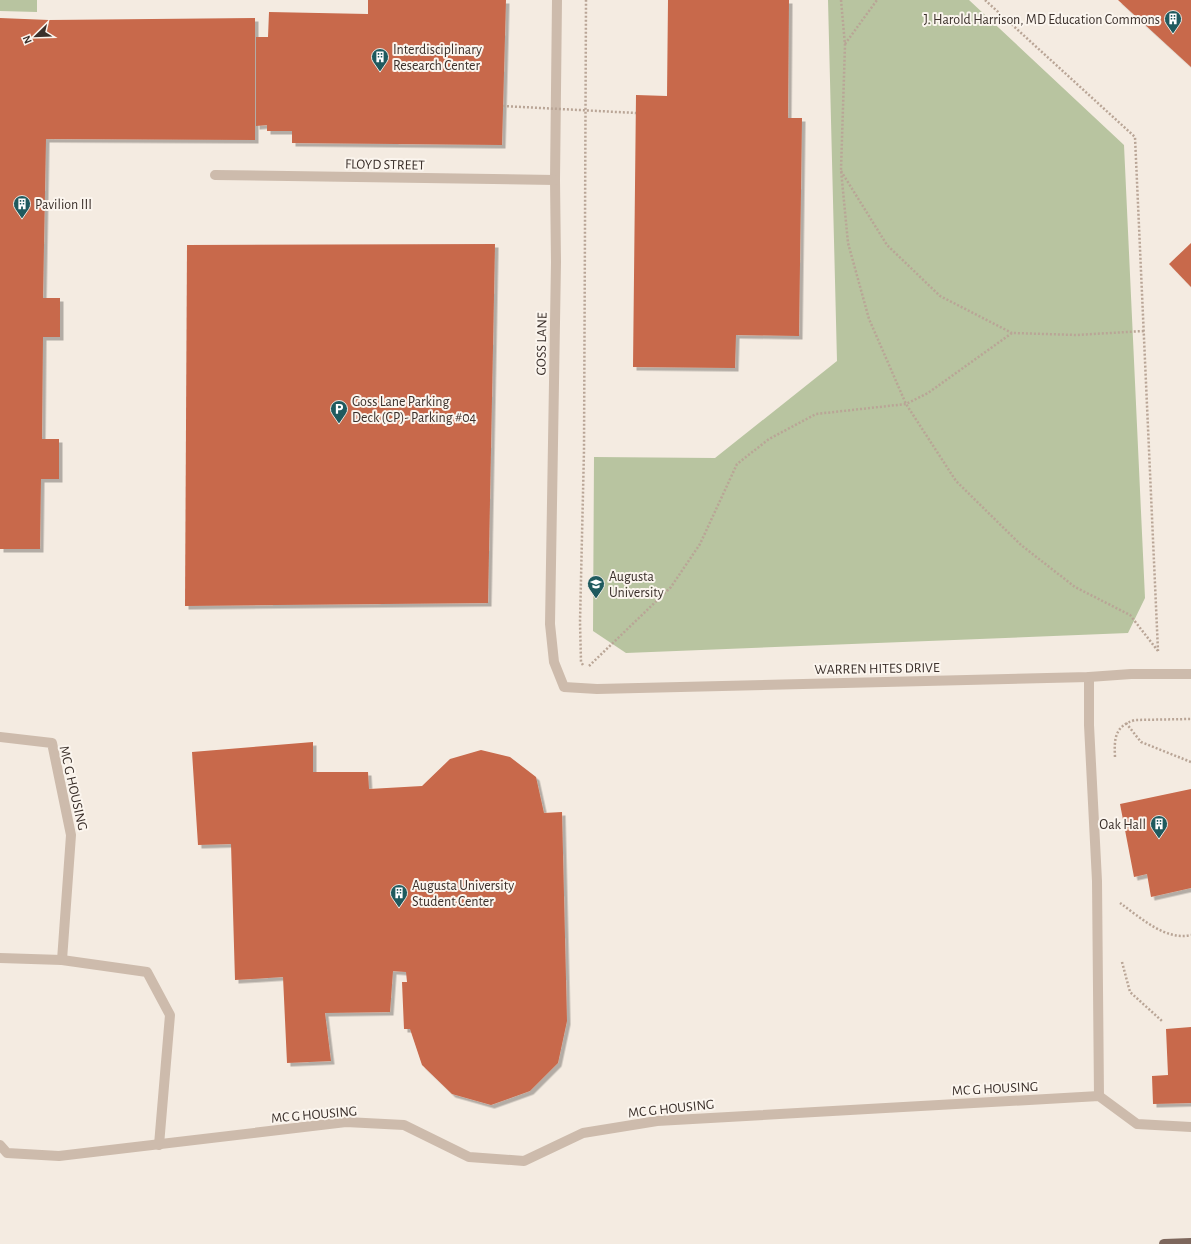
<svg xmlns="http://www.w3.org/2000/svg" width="1191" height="1244" viewBox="0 0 1191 1244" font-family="'Alegreya Sans',sans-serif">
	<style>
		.green { fill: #b8c4a0 }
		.building { fill: #c8694b; filter: url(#shadow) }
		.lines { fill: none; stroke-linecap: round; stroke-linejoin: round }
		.path { stroke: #b9a596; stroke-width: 2.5; stroke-dasharray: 2 2; stroke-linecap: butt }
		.service { stroke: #cdbbac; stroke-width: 10 }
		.minor { stroke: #cdbbac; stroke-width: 10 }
		.primary { stroke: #7d675c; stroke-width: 10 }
		.path-bridge { stroke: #b9a596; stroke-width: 2.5; stroke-dasharray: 2 2; stroke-linecap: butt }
		.labels { text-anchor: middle; stroke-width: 4; stroke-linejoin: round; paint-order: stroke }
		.poi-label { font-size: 14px; fill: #3b302b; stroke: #fbf5ee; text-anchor: start }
		.street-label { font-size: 14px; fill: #3b302b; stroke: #fbf5ee }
	</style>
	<defs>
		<filter id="shadow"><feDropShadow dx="3.5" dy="3.5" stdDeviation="0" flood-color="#0004"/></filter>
	</defs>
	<rect width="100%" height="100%" fill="#f4ebe1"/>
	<!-- green -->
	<g class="green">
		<path d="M 0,0 L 37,0 L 37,12 L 0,11 Z"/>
		<path d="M 828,0 L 969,0 L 1124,145 L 1145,598 L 1128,633 L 626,653 L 593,631 L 594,457 L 715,458 L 837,361 Z"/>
	</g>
	<!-- building -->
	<g class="building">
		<path d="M 368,0 L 506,0 L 502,145 L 292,143 L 292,131 L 267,131 L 267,125 L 256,126 L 256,37 L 268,37 L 269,12 L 368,14 Z"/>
		<path d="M 668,0 L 789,0 L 788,118 L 802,118 L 799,336 L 736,335 L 735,368 L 633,367 L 636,95 L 667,96 Z"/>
		<path d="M 1118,0 L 1191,0 L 1191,67 Z"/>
		<path d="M 0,18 L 49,20 L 255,18 L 255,140 L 46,139 L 43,298 L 60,298 L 60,337 L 43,337 L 42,439 L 59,439 L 59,479 L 41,479 L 40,549 L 0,549 Z"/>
		<path d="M 1191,243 L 1191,287 L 1169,264 Z"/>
		<path d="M 495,244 L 488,603 L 185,606 L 187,245 Z"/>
		<path d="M 313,742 L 313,772 L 368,772 L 369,789 L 422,786 L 450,759 L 481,750 L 510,757 L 536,777 L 544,813 L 562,812 L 567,1021 L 558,1063 L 530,1091 L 491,1105 L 452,1094 L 422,1065 L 410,1029 L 404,1029 L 402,982 L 407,982 L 406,972 L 393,971 L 390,1012 L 325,1013 L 331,1061 L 287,1063 L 283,977 L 235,980 L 231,844 L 198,845 L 192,752 Z"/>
		<path d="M 1191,789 L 1191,888 L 1151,897 L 1147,874 L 1134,877 L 1120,804 Z"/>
		<path d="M 1191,1027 L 1191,1103 L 1153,1104 L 1152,1076 L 1168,1075 L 1166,1029 Z"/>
	</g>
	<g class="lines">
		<!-- path -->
		<g class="path">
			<path d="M 841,0 L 845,45 L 841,170 L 848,243 L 869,319 L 906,404 L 956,481 L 1021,545 L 1075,587 L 1130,615 L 1158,651"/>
			<path d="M 985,0 L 1135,137 L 1158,651"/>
			<path d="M 845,44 L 877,0"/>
			<path d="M 841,171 L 887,245 L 940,296 L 1012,333"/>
			<path d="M 583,665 L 581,662 L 580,622 L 584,450 L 586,0"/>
			<path d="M 589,666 L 671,587 L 700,544 L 737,464 L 769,439 L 816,414 L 906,404 L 928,393 L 1012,333 L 1076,335 L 1144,331"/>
			<path d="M 1126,723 L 1141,742 L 1191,762"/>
			<path d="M 1115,757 C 1114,738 1115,726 1135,720 L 1191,719"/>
			<path d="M 1120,903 C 1140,917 1165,941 1191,935"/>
			<path d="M 1122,962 L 1130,992 L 1162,1021"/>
		</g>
		<!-- service -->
		<g class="service">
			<path d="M 1089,677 L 1089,725 L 1097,881 L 1099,1096"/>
			<path d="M 0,737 L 52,743 L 71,835 L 62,960"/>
			<path d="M 0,958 L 62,960 L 147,972 L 170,1015 L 159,1145"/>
			<path d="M 0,1145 L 7,1153 L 59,1156 L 346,1122 L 404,1125 L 469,1157 L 524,1161 L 583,1133 L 657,1121 L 1099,1096 L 1137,1124 L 1191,1127"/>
		</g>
		<!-- minor -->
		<g class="minor">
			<path d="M 557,0 L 555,180 L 556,262 L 550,624 L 554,662 L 564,687 L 597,689 L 1089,677 L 1131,674 L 1191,674"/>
			<path d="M 215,175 L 555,180"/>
		</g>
		<!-- primary -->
		<path class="primary" d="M 1164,1244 L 1191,1243"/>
		<!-- path-bridge -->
		<path class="path-bridge" d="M 503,106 L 636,113"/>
	</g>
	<!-- icons -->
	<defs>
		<symbol id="building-pin" viewBox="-11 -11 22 30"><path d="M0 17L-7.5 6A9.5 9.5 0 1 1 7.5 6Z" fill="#1f5a5e" stroke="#fbf5ee"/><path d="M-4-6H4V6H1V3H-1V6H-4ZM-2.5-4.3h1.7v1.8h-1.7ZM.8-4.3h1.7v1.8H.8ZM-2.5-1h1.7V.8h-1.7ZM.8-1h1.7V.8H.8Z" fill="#fff"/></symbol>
		<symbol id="parking-pin" viewBox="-11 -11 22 30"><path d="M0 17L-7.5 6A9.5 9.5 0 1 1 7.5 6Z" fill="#1f5a5e" stroke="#fbf5ee"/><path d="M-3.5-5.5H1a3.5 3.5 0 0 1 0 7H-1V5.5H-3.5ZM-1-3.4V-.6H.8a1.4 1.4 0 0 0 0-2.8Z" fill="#fff"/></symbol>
		<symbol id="university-pin" viewBox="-11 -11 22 30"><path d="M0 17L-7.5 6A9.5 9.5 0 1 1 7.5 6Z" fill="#1f5a5e" stroke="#fbf5ee"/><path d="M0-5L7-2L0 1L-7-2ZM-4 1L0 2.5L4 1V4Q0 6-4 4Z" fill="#fff"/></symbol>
	</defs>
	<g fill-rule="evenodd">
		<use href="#building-pin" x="1163" y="9" width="20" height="27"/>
		<use href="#building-pin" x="370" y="47" width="20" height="27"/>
		<use href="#building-pin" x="12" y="194" width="20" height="27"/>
		<use href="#parking-pin" x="329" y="399" width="20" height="27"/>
		<use href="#university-pin" x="586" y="574" width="20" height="27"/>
		<use href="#building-pin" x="1149" y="814" width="20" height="27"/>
		<use href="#building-pin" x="389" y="883" width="20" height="27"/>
	</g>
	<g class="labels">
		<!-- poi labels -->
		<g class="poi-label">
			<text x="1160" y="24" text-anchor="end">J. Harold Harrison, MD Education Commons</text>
			<text x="393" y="54">Interdisciplinary<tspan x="393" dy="16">Research Center</tspan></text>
			<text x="35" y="209">Pavilion III</text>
			<text x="352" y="406">Goss Lane Parking<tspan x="352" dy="16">Deck (CP)- Parking #04</tspan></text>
			<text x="609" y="581">Augusta<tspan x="609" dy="16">University</tspan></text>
			<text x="1146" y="829" text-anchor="end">Oak Hall</text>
			<text x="412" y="890">Augusta University<tspan x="412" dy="16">Student Center</tspan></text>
		</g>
		<!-- street labels -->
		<g class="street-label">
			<text transform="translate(385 164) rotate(1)" y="5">FLOYD STREET</text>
			<text transform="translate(541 344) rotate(-89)" y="5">GOSS LANE</text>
			<text transform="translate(877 668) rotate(-1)" y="5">WARREN HITES DRIVE</text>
			<text transform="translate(74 788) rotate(77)" y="5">MC G HOUSING</text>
			<text transform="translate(995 1088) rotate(-3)" y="5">MC G HOUSING</text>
			<text transform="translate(671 1108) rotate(-6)" y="5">MC G HOUSING</text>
			<text transform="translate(314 1114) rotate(-5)" y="5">MC G HOUSING</text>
		</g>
	</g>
	<!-- north arrow -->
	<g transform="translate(36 36) rotate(247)" stroke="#fbf5ee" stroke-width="3" paint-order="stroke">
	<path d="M0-3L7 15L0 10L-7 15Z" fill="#3b302b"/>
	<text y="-6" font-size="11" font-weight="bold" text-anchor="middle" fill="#3b302b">N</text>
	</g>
</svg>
